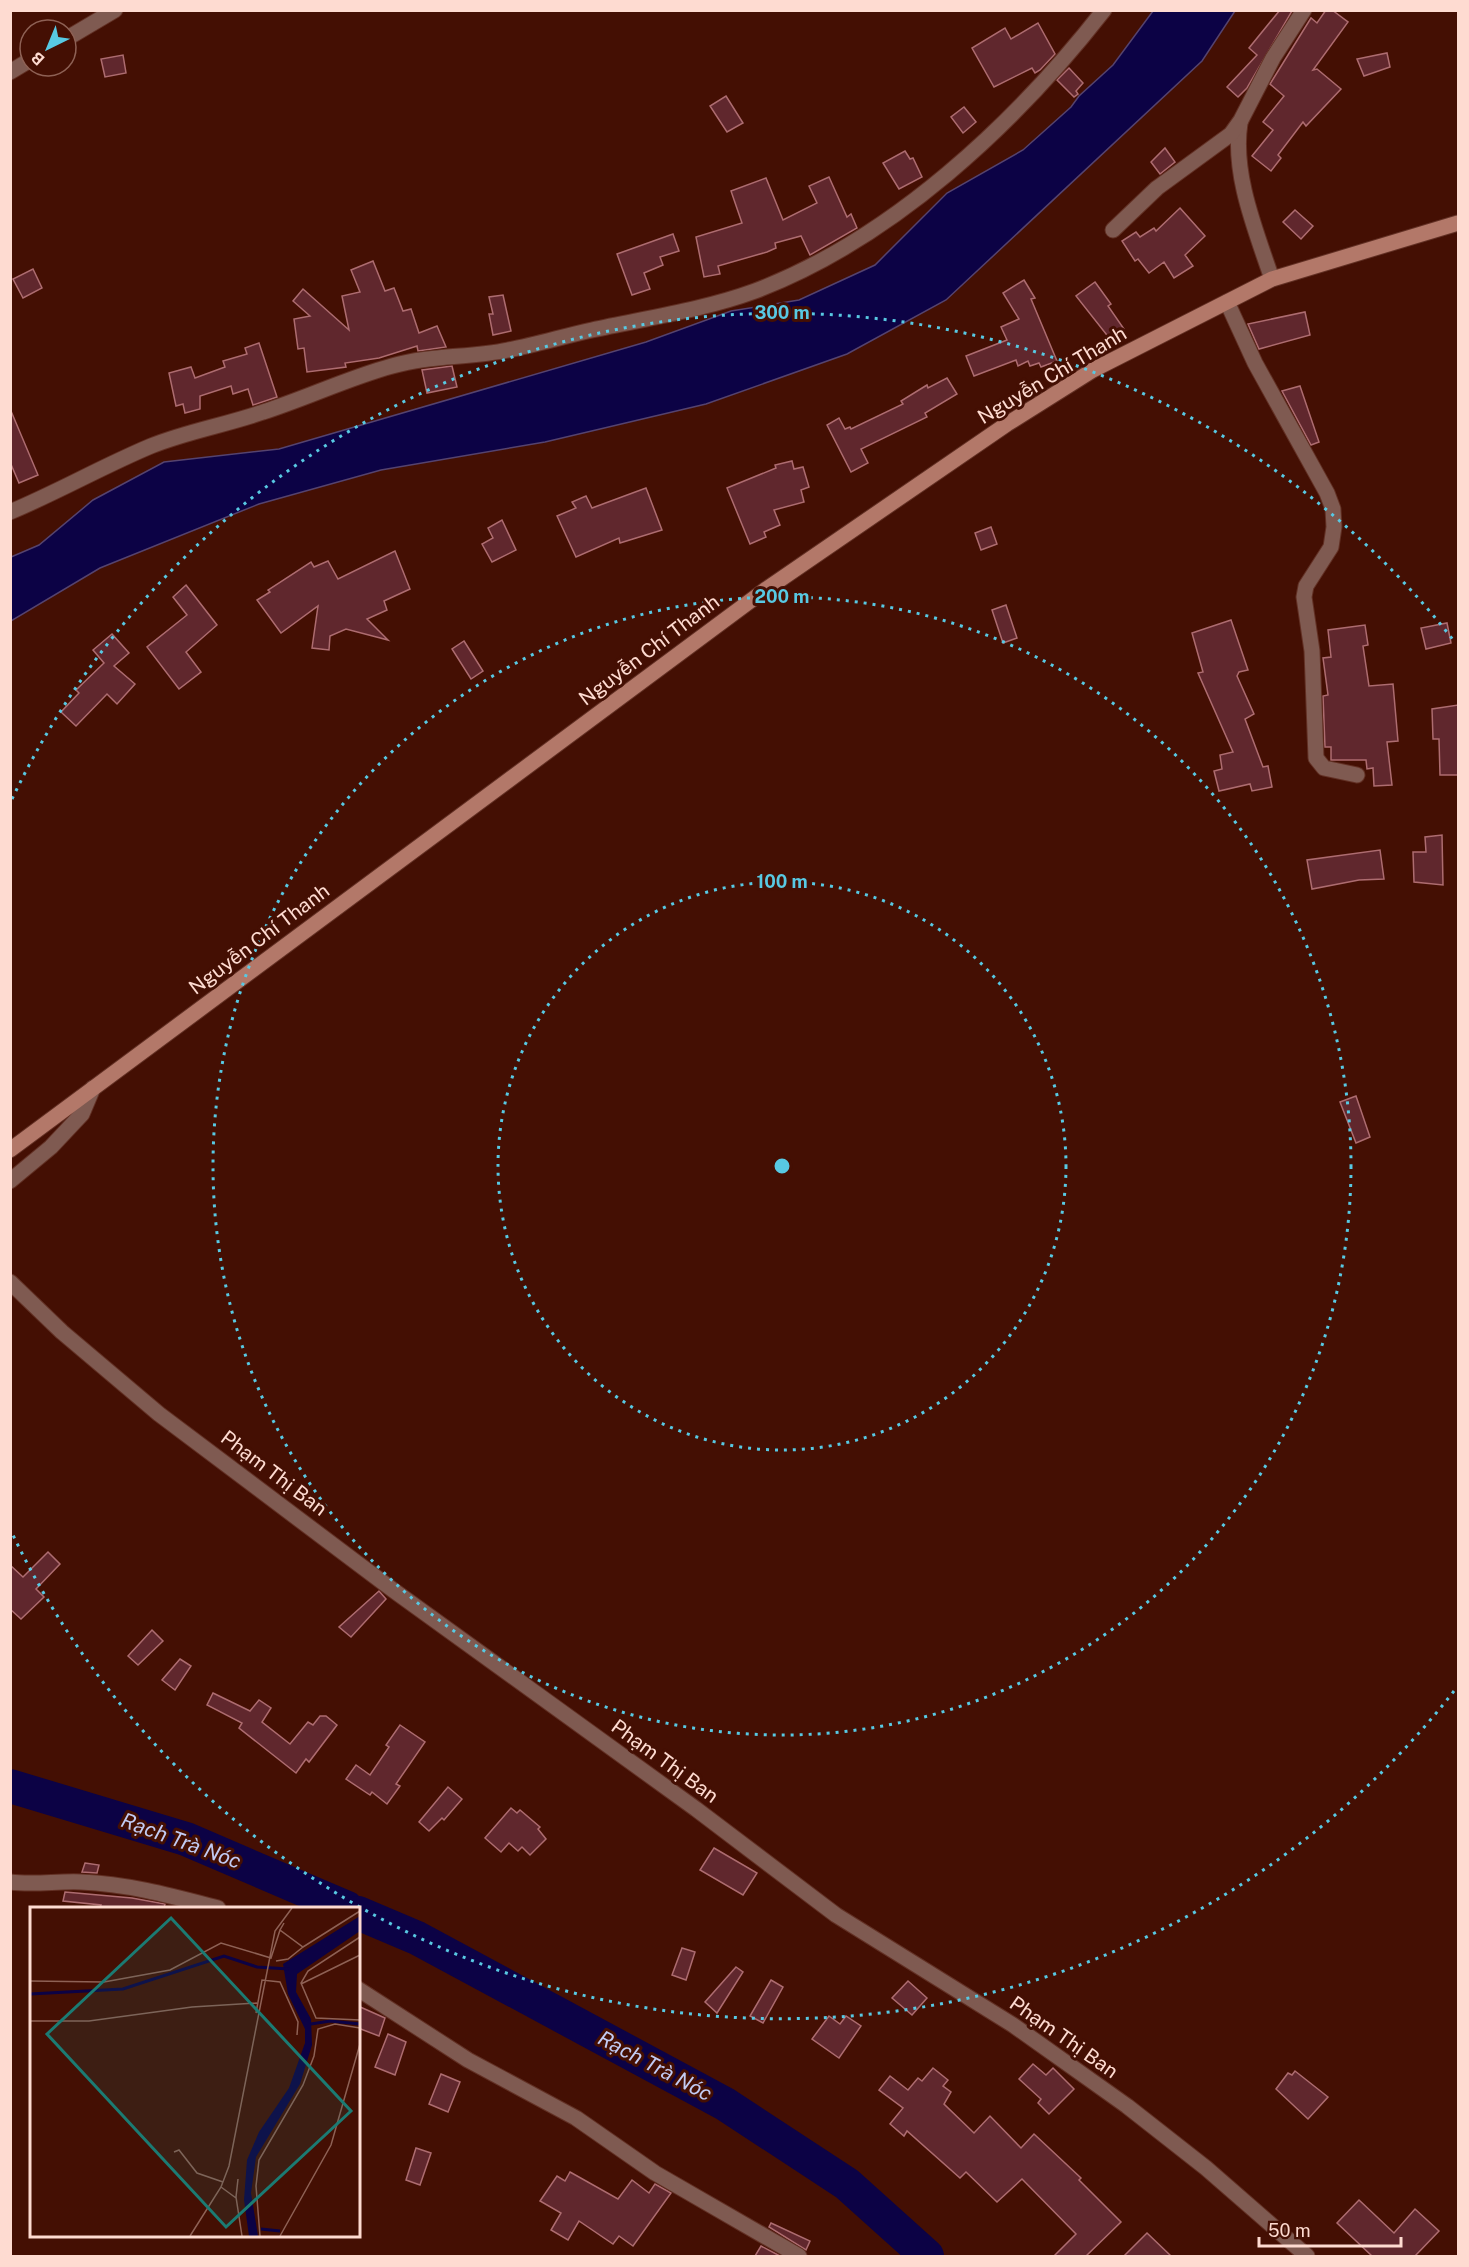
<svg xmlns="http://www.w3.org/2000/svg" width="1469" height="2267" viewBox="0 0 1469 2267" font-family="'Public Sans',sans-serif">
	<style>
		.water { fill: #0c0245; stroke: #55436f; stroke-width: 1.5 }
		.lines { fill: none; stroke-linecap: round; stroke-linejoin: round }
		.river { stroke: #0c0245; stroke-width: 34 }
		.building { fill: #60272d; stroke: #ad6c70; stroke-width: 1.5 }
		.minor-casing { stroke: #623024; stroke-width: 17 }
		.tertiary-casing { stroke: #623024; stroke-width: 17 }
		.secondary-casing { stroke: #623024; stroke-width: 17 }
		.minor { stroke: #7f5a51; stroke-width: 15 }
		.tertiary { stroke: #7f5a51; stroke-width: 15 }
		.secondary { stroke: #b37869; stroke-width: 15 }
		.ring { fill: none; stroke: #58c9e3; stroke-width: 3; stroke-dasharray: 3 6 }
		.labels { text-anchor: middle; stroke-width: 6; stroke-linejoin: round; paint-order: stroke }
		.street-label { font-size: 20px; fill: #fedbd1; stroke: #440f03 }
		.water-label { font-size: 21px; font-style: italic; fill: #c2cbf4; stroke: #440f03 }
		.inset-river { fill: none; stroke: #0c0245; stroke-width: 3 }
		.inset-road { fill: none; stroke: #8e6155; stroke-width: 1.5 }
		.view { fill: #1b7b73; fill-opacity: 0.15; stroke: #1b7b73; stroke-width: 3 }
		.inset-edge { fill: none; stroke: #fedbd1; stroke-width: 3 }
		.centre { fill: #58c9e3; stroke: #440f03; stroke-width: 3 }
		.ring-label { font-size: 18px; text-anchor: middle; font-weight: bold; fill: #58c9e3; stroke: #440f03; stroke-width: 6; stroke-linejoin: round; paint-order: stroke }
	</style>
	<rect width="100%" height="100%" fill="#440f03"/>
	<!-- water -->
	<path class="water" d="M 1153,11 L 1235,11 L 1202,61 L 946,300 L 847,354 L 706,404 L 545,442 L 381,470 L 259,504 L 100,568 L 11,621 L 11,557 L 39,545 L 93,500 L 164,462 L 279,449 L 646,342 L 731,311 L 799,300 L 875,265 L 947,193 L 1023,150 L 1071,107 L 1079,96 L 1113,65 Z"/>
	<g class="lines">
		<!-- river -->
		<g class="river">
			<path d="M 10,1786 L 186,1839 L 347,1908"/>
			<path d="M 358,1913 L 417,1938 L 725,2104 L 847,2184 L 927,2256"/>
		</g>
	</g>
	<!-- building -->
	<g class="building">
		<path d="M 1280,10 L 1292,11 L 1247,88 L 1238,97 L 1227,87 L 1257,55 L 1249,48 Z"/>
		<path d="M 1326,10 L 1332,10 L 1348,22 L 1313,70 L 1317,69 L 1341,89 L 1306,126 L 1303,122 L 1278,155 L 1281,158 L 1271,171 L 1252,156 L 1273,130 L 1263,122 L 1284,96 L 1270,84 L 1311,18 L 1317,23 Z"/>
		<path d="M 1038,23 L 1055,54 L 1040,70 L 1035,73 L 1032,68 L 994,87 L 972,48 L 1005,28 L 1011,39 Z"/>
		<path d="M 1387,53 L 1390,67 L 1364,76 L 1357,59 Z"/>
		<path d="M 123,55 L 126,73 L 105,77 L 101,59 Z"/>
		<path d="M 1069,68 L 1083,83 L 1076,91 L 1078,94 L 1074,97 L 1057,80 Z"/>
		<path d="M 726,96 L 743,123 L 727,132 L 710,106 Z"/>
		<path d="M 964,107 L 976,122 L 963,133 L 951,117 Z"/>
		<path d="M 1165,148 L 1175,162 L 1160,174 L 1151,162 Z"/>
		<path d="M 905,151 L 910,159 L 913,158 L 922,177 L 899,189 L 883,163 Z"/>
		<path d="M 829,177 L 847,217 L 851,214 L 857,228 L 810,255 L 801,236 L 775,243 L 776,248 L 767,252 L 718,266 L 720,274 L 704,277 L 696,237 L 742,223 L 731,191 L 766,178 L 783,220 L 817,203 L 809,186 Z"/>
		<path d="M 1180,208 L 1205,236 L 1185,255 L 1193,266 L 1174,278 L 1164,262 L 1149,273 L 1138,259 L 1135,261 L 1122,241 L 1136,232 L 1140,237 L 1154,228 L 1156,231 Z"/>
		<path d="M 1295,210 L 1313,226 L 1301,239 L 1283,222 Z"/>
		<path d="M 673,234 L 679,251 L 660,257 L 663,265 L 644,273 L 650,289 L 632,295 L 617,254 Z"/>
		<path d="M 373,261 L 385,291 L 394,288 L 403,311 L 411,309 L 419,333 L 437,326 L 446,347 L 418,351 L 417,346 L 379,358 L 345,363 L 346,367 L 307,372 L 304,348 L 298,349 L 294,319 L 310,316 L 293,301 L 303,289 L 349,330 L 342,296 L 360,292 L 351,270 Z"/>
		<path d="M 33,269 L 42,288 L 23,298 L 13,279 Z"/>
		<path d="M 1024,280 L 1035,298 L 1031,299 L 1057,361 L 1041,367 L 1039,363 L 1030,366 L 1028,361 L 1018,366 L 1016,360 L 974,376 L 966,356 L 1007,340 L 1001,327 L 1019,319 L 1003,293 Z"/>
		<path d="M 1095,282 L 1111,304 L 1108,306 L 1124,329 L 1110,339 L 1076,296 Z"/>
		<path d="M 503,295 L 511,331 L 493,335 L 489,314 L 493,314 L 489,297 Z"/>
		<path d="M 1305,312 L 1310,335 L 1259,349 L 1248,324 Z"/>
		<path d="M 259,343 L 277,397 L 253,405 L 248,389 L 233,394 L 231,386 L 200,396 L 200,409 L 185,413 L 183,404 L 176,406 L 169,373 L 191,367 L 195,378 L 225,367 L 223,361 L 247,354 L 245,348 Z"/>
		<path d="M 452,366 L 457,387 L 427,393 L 422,370 Z"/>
		<path d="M 947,378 L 957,394 L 925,413 L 927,417 L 861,449 L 868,463 L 851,472 L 827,425 L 839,418 L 845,429 L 850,427 L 851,429 L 903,404 L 901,401 L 927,385 L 928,388 Z"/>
		<path d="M 1300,386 L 1319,442 L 1311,445 L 1282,391 Z"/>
		<path d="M 11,411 L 38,475 L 19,483 L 10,462 Z"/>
		<path d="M 792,461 L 794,469 L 803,467 L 809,487 L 801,490 L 804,502 L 774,510 L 780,525 L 764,532 L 766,537 L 750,544 L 727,488 L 776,468 L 775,465 Z"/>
		<path d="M 646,488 L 662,530 L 620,543 L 619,538 L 576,557 L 557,516 L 576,508 L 572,502 L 586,496 L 592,508 Z"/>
		<path d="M 502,520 L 516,550 L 492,562 L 482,544 L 493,538 L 488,528 Z"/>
		<path d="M 991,527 L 997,544 L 981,550 L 975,533 Z"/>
		<path d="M 395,551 L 410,589 L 384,601 L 387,610 L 367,619 L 388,640 L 346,629 L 330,636 L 329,650 L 312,648 L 318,606 L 281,633 L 257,600 L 270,592 L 268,590 L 311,562 L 314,567 L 328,561 L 338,579 Z"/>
		<path d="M 186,585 L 217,625 L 186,652 L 201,672 L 179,689 L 147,647 L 187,615 L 173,597 Z"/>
		<path d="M 1006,605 L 1017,638 L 1003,643 L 992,610 Z"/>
		<path d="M 1231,620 L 1248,670 L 1239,672 L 1237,676 L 1254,714 L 1245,719 L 1263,767 L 1268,766 L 1272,787 L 1252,791 L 1250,784 L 1219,791 L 1214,771 L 1222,769 L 1220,755 L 1233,752 L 1198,673 L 1203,672 L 1192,633 Z"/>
		<path d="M 1447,623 L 1451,643 L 1426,649 L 1421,628 Z"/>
		<path d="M 1365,625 L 1368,645 L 1363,646 L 1369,686 L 1393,684 L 1398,741 L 1387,742 L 1392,785 L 1374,786 L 1373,768 L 1367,769 L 1366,760 L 1331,760 L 1331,747 L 1325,747 L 1323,696 L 1328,695 L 1323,658 L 1331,657 L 1328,630 Z"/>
		<path d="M 112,634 L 129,653 L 114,666 L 135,684 L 117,704 L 107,694 L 76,726 L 61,712 L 79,693 L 76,690 L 104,663 L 93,650 Z"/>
		<path d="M 464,641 L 483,671 L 471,679 L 452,649 Z"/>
		<path d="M 1458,705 L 1458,775 L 1440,775 L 1439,739 L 1433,739 L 1432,709 Z"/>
		<path d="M 1442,835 L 1443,885 L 1414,882 L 1413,852 L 1426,852 L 1425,837 Z"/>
		<path d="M 1380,850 L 1384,879 L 1359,880 L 1312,889 L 1307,860 Z"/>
		<path d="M 1356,1096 L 1370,1137 L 1356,1143 L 1340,1102 Z"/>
		<path d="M 48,1552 L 60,1564 L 36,1589 L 44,1597 L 21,1619 L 10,1609 L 10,1565 L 23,1577 Z"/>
		<path d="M 379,1591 L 386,1599 L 351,1637 L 339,1627 Z"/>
		<path d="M 152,1630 L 163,1641 L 138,1665 L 128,1656 Z"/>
		<path d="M 180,1659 L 191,1666 L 175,1690 L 162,1680 Z"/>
		<path d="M 213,1693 L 250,1711 L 259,1700 L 271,1708 L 262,1722 L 290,1744 L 308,1722 L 313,1725 L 320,1716 L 326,1716 L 337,1725 L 309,1762 L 306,1759 L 296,1773 L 239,1728 L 242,1723 L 207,1705 Z"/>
		<path d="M 400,1725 L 425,1742 L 396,1784 L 400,1786 L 387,1804 L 372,1792 L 370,1795 L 346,1779 L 356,1765 L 370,1775 L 389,1747 L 386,1745 Z"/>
		<path d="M 448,1787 L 462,1799 L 444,1820 L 442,1818 L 429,1831 L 419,1822 Z"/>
		<path d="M 511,1808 L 517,1813 L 520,1810 L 540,1827 L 538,1829 L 546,1839 L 530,1855 L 522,1847 L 518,1851 L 509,1843 L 501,1852 L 485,1838 Z"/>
		<path d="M 714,1848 L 757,1873 L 743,1895 L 700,1870 Z"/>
		<path d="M 85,1863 L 99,1865 L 97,1873 L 82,1872 Z"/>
		<path d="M 65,1892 L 132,1898 L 165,1904 L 164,1908 L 100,1908 L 101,1905 L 63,1901 Z"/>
		<path d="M 682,1948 L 695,1952 L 686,1980 L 672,1975 Z"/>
		<path d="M 736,1967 L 743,1972 L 717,2013 L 705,2002 Z"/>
		<path d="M 771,1980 L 783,1987 L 763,2023 L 750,2016 Z"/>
		<path d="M 908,1981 L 927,1998 L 912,2015 L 892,1998 Z"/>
		<path d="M 358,2006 L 385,2018 L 379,2036 L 358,2028 Z"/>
		<path d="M 829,2016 L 840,2024 L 846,2016 L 861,2026 L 839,2058 L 812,2039 Z"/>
		<path d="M 388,2034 L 406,2042 L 395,2075 L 375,2067 Z"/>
		<path d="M 1033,2064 L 1046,2075 L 1053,2068 L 1074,2089 L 1049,2114 L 1038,2103 L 1041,2099 L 1019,2079 Z"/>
		<path d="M 933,2068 L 948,2080 L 943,2086 L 951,2092 L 944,2104 L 974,2133 L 990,2116 L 1021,2148 L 1034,2134 L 1081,2178 L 1079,2180 L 1121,2222 L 1086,2256 L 1054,2256 L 1076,2234 L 1022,2179 L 997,2202 L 966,2172 L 960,2178 L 907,2131 L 904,2136 L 890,2124 L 903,2108 L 879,2090 L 890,2076 L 908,2090 L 918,2078 L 922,2081 Z"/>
		<path d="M 1295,2071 L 1328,2097 L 1308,2119 L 1276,2089 L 1288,2073 L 1292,2075 Z"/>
		<path d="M 441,2074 L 460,2082 L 448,2112 L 429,2104 Z"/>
		<path d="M 416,2148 L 431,2153 L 420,2185 L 406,2180 Z"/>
		<path d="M 570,2172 L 618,2199 L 632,2180 L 649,2193 L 655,2184 L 671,2193 L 633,2246 L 619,2236 L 613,2244 L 579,2221 L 568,2240 L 551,2230 L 561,2213 L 540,2201 L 557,2176 L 565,2181 Z"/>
		<path d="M 1359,2200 L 1394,2233 L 1415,2209 L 1439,2231 L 1415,2256 L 1372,2256 L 1337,2223 Z"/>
		<path d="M 771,2223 L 810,2241 L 806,2250 L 769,2227 Z"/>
		<path d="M 1147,2233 L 1171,2256 L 1124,2256 Z"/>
		<path d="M 761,2246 L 780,2256 L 755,2256 Z"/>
	</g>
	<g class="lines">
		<defs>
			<g id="minor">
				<path d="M 1240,123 C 1232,174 1256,231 1272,279"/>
				<path d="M 1113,230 L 1157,188 L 1231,134 L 1241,120 L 1273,58 L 1304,10"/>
				<path d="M 1227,302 L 1255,363 L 1327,493 L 1333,509 L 1334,527 L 1331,547 L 1306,586 L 1304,597 L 1312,651 L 1316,758 L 1324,768 L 1357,775"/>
				<path d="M 10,512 C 58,492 103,466 151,446 C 188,431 226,425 263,412 C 307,398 348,378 392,366 C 430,355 470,358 508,350 C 536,345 564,336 592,330 C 647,318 703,310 755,291 C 892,239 1015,124 1104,10"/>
				<path d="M 10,1181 L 51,1147 L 82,1114 L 93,1088"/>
				<path d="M 10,1282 L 62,1332 L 159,1414 L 393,1590 L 696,1809 L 836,1915 L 1013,2025 L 1127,2106 L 1206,2168 L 1307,2256"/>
				<path d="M 10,1882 C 34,1885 57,1881 81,1882 C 129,1884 172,1896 218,1908"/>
				<path d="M 358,1989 L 468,2060 L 576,2118 L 655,2173 L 799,2256"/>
			</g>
			<g id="tertiary">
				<path d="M 66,39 L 115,10"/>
				<path d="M 10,72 L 30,60"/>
			</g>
			<path id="secondary" d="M 10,1150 L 765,590 L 1007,424 L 1093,370 L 1272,279 L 1458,223"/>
		</defs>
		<!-- minor casing -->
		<use href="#minor" class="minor-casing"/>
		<!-- tertiary casing -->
		<use href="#tertiary" class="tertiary-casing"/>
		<!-- secondary casing -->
		<use href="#secondary" class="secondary-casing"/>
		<!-- minor -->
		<use href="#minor" class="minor"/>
		<!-- tertiary -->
		<use href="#tertiary" class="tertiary"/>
		<!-- secondary -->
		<use href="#secondary" class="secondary"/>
	</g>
	<!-- distance rings -->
	<g class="ring">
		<circle cx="782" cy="1166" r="284"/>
		<circle cx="782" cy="1166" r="569"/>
		<path d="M1454 1691A853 853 0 0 1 12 1533M12 799A853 853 0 0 1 1454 641"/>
	</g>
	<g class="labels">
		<!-- street labels -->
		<g class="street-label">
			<text transform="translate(1052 375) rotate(-31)" y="7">Nguyễn Chí Thanh</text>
			<text transform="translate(649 650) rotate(-37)" y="7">Nguyễn Chí Thanh</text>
			<text transform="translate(259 939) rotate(-37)" y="7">Nguyễn Chí Thanh</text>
			<text transform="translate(274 1473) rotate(37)" y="7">Phạm Thị Ban</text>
			<text transform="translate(665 1761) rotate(36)" y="7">Phạm Thị Ban</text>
			<text transform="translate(1064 2037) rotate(35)" y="7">Phạm Thị Ban</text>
		</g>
		<!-- water labels -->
		<g class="water-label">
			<text transform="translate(181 1841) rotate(20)" y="7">Rạch Trà Nóc</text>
			<text transform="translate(655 2066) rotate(28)" y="7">Rạch Trà Nóc</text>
		</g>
	</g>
	<!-- overview -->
	<g transform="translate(30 1907)">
		<rect width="330" height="330" fill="#440f03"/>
		<path d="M 330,9 L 330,24 L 267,67 L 266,85 L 281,112 L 282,138 L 270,177 L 226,250 L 221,286 L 228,329 L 219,329 L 214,293 L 217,253 L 229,225 L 259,181 L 275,136 L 275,122 L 258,87 L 253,57 Z" fill="#0c0245"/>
		<path class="inset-river" d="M 0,87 L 93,82 L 194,49 L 227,60 L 259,62M 281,117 L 300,114 L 330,117M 231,322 L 250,324"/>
		<path class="inset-road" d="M 254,16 L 250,23 L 273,40 L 330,4M 330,30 L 278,64 L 271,76 L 286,111 L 330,113M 246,54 L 258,52 L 273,40M 0,74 L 74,75 L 140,63 L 191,36 L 241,51 L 250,23M 271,77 L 330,48M 226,106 L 232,73 L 250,75 L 268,115 L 267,128M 0,114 L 59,114 L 162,100 L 227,96M 144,245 L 149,243 L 167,266 L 193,275M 208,272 L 206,290 L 212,329M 191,280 L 206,291M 160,329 L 191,280 L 199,259 L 245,24 L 262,1M 230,329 L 226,279 L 229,253 L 273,178 L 284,149 L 288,122 L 305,117 L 330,121M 250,329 L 301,238 L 330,137"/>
		<path class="view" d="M 141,11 L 321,204 L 196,320 L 17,127 Z"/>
		<rect width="330" height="330" class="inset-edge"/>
	</g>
	<circle cx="782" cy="1166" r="9" class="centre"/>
	<g class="ring-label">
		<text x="782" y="319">300 m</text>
		<text x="782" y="603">200 m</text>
		<text x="782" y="888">100 m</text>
	</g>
	<!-- border -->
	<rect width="1469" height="2267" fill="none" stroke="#fedbd1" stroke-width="24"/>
	<!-- north arrow -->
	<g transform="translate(48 48) rotate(223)"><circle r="28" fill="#440f03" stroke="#8e6155" stroke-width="1.5"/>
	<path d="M0-4.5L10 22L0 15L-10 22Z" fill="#58c9e3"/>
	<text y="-9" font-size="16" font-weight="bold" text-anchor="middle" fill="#fedbd1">B</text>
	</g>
	<!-- scale -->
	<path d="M1259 2237v9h142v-9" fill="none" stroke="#fedbd1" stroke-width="3"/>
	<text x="1268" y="2237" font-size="18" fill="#fedbd1" stroke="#440f03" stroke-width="4.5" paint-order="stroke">50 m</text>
</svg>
